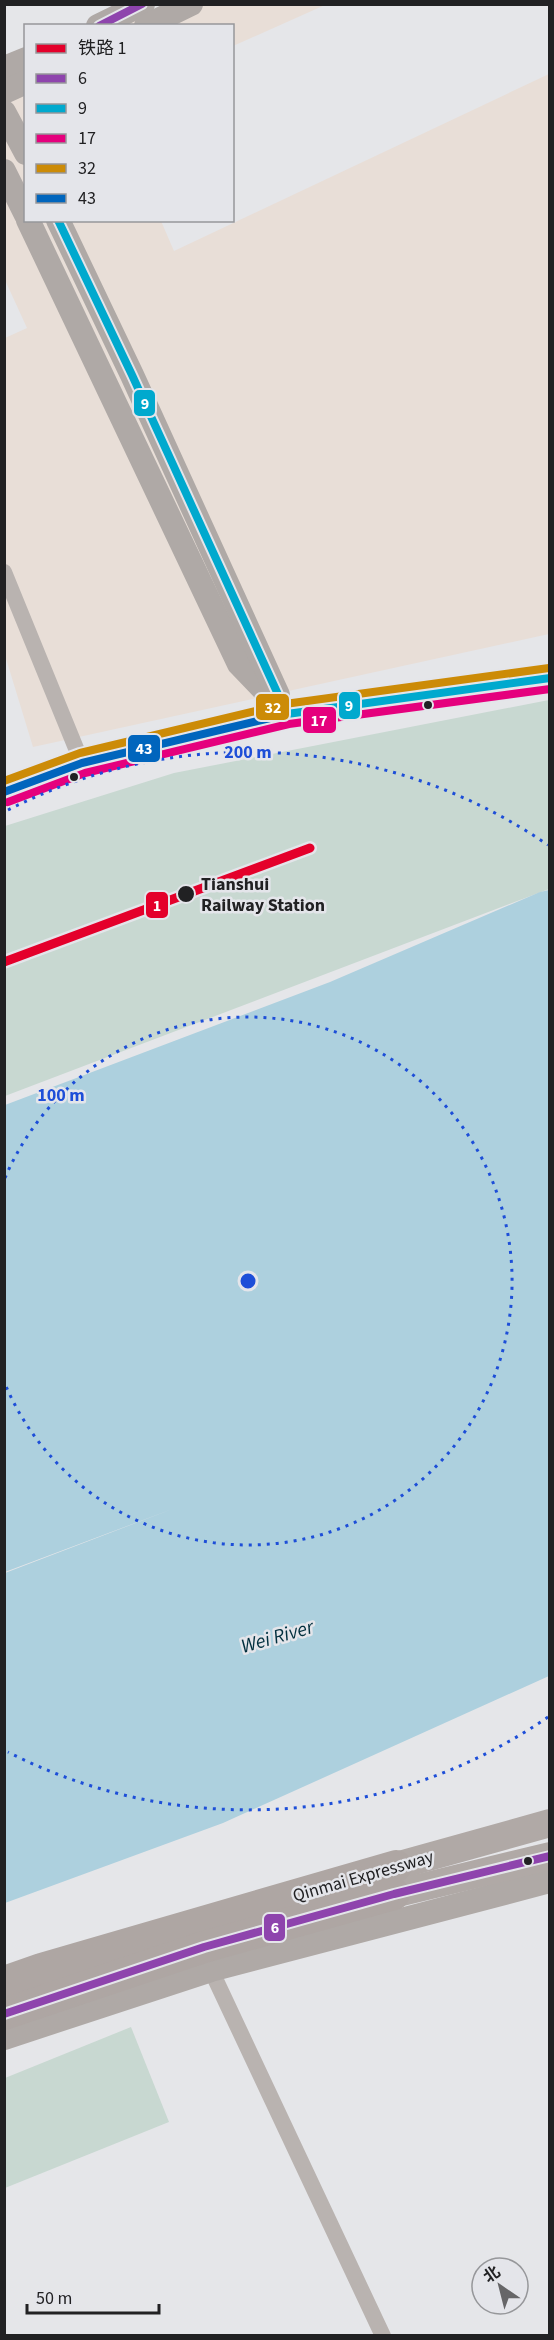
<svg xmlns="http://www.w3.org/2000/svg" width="554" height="2340" viewBox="0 0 554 2340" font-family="'Source Sans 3','Noto Sans SC',sans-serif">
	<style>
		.commercial { fill: #e8ded7 }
		.green { fill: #c8d8d1 }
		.water { fill: #add0de }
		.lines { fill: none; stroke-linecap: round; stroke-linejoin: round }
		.minor { stroke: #b9b3b0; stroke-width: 16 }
		.secondary { stroke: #afa9a6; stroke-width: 24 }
		.primary { stroke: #b2aca9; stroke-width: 27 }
		.trunk { stroke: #b0a9a6; stroke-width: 28 }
		.motorway { stroke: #aea6a3; stroke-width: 32 }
		.bus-1-casing { stroke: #e4e5ea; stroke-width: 12 }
		.bus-2-casing { stroke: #e4e5ea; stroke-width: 12 }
		.bus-3-casing { stroke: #e4e5ea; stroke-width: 12 }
		.bus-4-casing { stroke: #e4e5ea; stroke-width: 12 }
		.bus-5-casing { stroke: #e4e5ea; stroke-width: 12 }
		.bus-1 { stroke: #8e44ad; stroke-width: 8 }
		.bus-2 { stroke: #00a9ce; stroke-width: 8 }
		.bus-3 { stroke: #e5007d; stroke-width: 8 }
		.bus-4 { stroke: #cc8b07; stroke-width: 8 }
		.bus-5 { stroke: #0065bd; stroke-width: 8 }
		.rail-1-casing { stroke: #e4e5ea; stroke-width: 14 }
		.rail-1 { stroke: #e4002b; stroke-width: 9 }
		.ring { fill: none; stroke: #1d4ed8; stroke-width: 3; stroke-dasharray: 3 6 }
		.bus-dot { fill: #212123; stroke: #e4e5ea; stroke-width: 2 }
		.labels { text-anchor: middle; stroke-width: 5; stroke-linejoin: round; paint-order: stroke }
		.stop-label { font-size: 18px; font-weight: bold; fill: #212123; stroke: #e4e5ea; text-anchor: start }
		.street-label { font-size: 18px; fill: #212123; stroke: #e4e5ea }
		.water-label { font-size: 20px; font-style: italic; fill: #012f3e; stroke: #e4e5ea }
		.centre { fill: #1d4ed8; stroke: #e4e5ea; stroke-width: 3 }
		.ring-label { font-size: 18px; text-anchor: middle; font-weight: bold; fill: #1d4ed8; stroke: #e4e5ea; stroke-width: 5; stroke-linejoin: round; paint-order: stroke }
		.line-badge { stroke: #e4e5ea; stroke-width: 2 }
		.badge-label { font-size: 16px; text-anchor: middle; font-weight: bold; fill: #fff }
	</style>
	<rect width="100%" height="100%" fill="#e5e6e9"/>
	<!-- commercial -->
	<g class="commercial">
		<path d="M 167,5 L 325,5 L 233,46 L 232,26 L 119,26 Z"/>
		<path d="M 25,67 L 26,220 L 161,221 L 174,251 L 549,74 L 549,634 L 33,747 L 4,652 L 5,338 L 27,328 L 5,280 L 4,76 Z"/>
	</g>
	<!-- green -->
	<g class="green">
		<path d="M 549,700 L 549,889 L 5,1096 L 5,826 L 174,773 Z"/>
		<path d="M 131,2027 L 169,2122 L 5,2188 L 5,2078 Z"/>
	</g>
	<!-- water -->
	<path class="water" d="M 549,890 L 549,1676 L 223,1823 L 5,1903 L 5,1573 L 175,1508 L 5,1572 L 5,1105 L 330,982 L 540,892 Z"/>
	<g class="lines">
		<!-- minor -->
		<g class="minor">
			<path d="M 4,572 L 82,763"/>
			<path d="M 211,1970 L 383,2336"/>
		</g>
		<!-- secondary -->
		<g class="secondary">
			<path d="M 98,26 L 143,4"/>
			<path d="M 146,26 L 191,4"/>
			<path d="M 4,68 L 26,59"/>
			<path d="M 4,92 L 26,82"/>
			<path d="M 4,112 L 26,153"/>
			<path d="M 4,171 L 26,215"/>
			<path d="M 28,220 L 239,664 L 287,714"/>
			<path d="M 58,220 L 132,375 L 278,695"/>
			<path d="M 4,2038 L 211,1970 L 550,1881"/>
		</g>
		<!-- primary -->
		<path class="primary" d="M 4,792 L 82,763 L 287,714 L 550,678"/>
		<!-- trunk -->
		<g class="trunk">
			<path d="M 396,1866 L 550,1823"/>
			<path d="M 394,1894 L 550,1856"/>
		</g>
		<!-- motorway -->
		<g class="motorway">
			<path d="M 4,1982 L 41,1969 L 396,1866"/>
			<path d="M 4,2014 L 204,1947 L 394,1894"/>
		</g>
		<defs>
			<g id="bus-1">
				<path d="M 99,26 L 142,4"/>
				<path d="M 4,2014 L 204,1947 L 394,1894 L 550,1856"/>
			</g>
			<path id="bus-2" d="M 58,220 L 132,375 L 287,714 L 550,678"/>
			<path id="bus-3" d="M 8,802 L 85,773 L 289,724 L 550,689"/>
			<path id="bus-4" d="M 4,781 L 80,753 L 285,704 L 549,668"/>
			<path id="bus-5" d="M 4,792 L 82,763 L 287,714"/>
		</defs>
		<!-- bus-1 casing -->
		<use href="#bus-1" class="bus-1-casing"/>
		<!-- bus-2 casing -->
		<use href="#bus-2" class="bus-2-casing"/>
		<!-- bus-3 casing -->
		<use href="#bus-3" class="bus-3-casing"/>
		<!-- bus-4 casing -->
		<use href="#bus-4" class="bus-4-casing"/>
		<!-- bus-5 casing -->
		<use href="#bus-5" class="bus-5-casing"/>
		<!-- bus-1 -->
		<use href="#bus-1" class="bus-1"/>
		<!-- bus-2 -->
		<use href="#bus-2" class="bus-2"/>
		<!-- bus-3 -->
		<use href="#bus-3" class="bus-3"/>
		<!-- bus-4 -->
		<use href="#bus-4" class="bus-4"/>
		<!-- bus-5 -->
		<use href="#bus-5" class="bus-5"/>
		<defs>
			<path id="rail-1" d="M 4,962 L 310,848"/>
		</defs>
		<!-- rail-1 casing -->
		<use href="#rail-1" class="rail-1-casing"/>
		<!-- rail-1 -->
		<use href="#rail-1" class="rail-1"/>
	</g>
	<!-- distance rings -->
	<g class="ring">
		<path d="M5 1178A264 264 0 1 1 5 1384"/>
		<path d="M548 1717A529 529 0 0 1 8 1752M8 810A529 529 0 0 1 548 845"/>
	</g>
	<!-- markers -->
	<g class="bus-dot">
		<circle cx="428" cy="705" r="5"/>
		<circle cx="74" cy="777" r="5"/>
		<circle cx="186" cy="894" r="9"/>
		<circle cx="528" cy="1861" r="5"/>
	</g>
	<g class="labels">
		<!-- stop labels -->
		<g class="stop-label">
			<text x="201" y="890">Tianshui<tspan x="201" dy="21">Railway Station</tspan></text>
		</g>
		<!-- street labels -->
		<g class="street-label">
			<text transform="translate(363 1876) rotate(-16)" y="6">Qinmai Expressway</text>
		</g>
		<!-- water labels -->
		<g class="water-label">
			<text transform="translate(277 1636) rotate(-16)" y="7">Wei River</text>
		</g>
	</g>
	<circle cx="248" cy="1281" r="9" class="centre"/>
	<g class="ring-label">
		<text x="248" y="758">200 m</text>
		<text x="61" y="1101">100 m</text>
	</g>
	<g class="line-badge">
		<rect x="133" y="389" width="23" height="28" rx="6" fill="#00a9ce"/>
		<rect x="338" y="691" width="23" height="29" rx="6" fill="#00a9ce"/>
		<rect x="255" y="693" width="35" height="28" rx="6" fill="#cc8b07"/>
		<rect x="302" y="706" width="35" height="28" rx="6" fill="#e5007d"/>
		<rect x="127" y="734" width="34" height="29" rx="6" fill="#0065bd"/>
		<rect x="145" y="891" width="24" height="28" rx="6" fill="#e4002b"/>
		<rect x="263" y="1913" width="23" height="29" rx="6" fill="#8e44ad"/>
	</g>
	<g class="badge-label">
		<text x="145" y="409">9</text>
		<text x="349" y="711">9</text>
		<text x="273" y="713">32</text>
		<text x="319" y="726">17</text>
		<text x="144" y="754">43</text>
		<text x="157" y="911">1</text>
		<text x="275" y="1933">6</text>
	</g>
	<!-- border -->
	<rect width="554" height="2340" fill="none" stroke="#212123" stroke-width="12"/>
	<!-- legend -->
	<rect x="24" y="24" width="210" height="198" fill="#e4e5ea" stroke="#96979a" stroke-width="1.5"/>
	<rect x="36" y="44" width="30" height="9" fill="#e4002b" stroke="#96979a" stroke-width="1.5"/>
	<text x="78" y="54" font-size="18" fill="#212123">铁路 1</text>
	<rect x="36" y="74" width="30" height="9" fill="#8e44ad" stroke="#96979a" stroke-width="1.5"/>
	<text x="78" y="84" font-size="18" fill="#212123">6</text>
	<rect x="36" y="104" width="30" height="9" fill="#00a9ce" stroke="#96979a" stroke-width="1.5"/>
	<text x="78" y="114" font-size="18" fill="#212123">9</text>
	<rect x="36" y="134" width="30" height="9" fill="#e5007d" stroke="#96979a" stroke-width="1.5"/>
	<text x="78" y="144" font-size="18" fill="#212123">17</text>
	<rect x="36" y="164" width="30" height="9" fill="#cc8b07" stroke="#96979a" stroke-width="1.5"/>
	<text x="78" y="174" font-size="18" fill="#212123">32</text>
	<rect x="36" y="194" width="30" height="9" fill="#0065bd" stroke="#96979a" stroke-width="1.5"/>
	<text x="78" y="204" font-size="18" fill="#212123">43</text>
	<!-- north arrow -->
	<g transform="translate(500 2286) rotate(325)"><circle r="28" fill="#e4e5ea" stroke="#96979a" stroke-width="1.5"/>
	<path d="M0-4.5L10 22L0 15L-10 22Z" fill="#666668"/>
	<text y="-9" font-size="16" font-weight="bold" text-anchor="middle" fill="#212123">北</text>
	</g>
	<!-- scale -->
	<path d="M27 2304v9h132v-9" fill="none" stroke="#212123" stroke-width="3"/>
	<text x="36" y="2304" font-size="18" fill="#212123" stroke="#e4e5ea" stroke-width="4.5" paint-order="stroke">50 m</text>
</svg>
